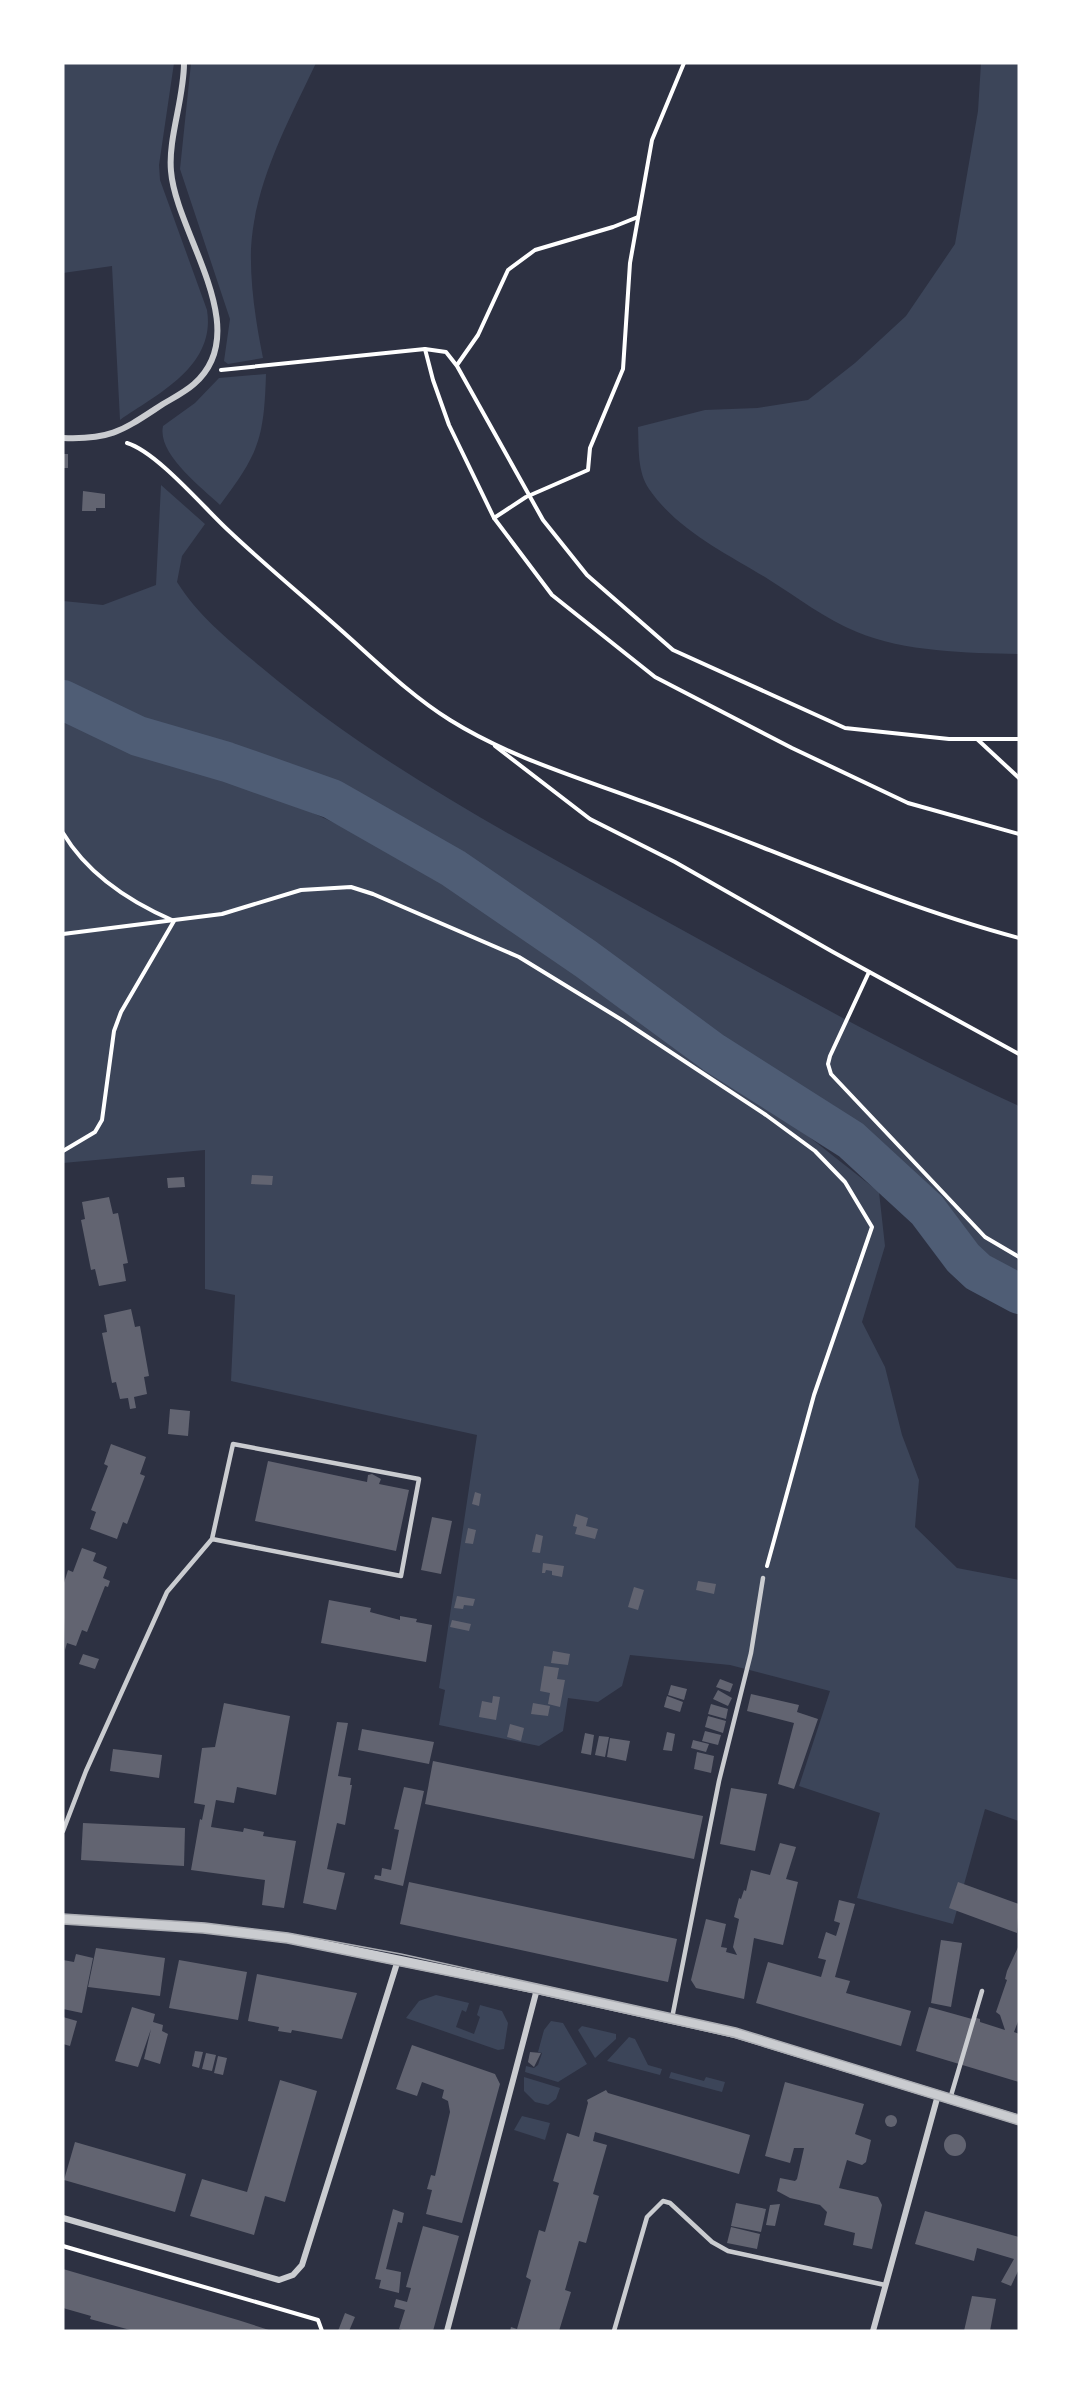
<svg xmlns="http://www.w3.org/2000/svg" width="1082" height="2394" viewBox="0 0 1082 2394" font-family="'Fira Sans',sans-serif">
	<style>
		.green { fill: #3c4559 }
		.lines { fill: none; stroke-linecap: round; stroke-linejoin: round }
		.river { stroke: #4f5d75; stroke-width: 40 }
		.building { fill: #626471 }
		.path { stroke: #fff; stroke-width: 4 }
		.service { stroke: #caccd0; stroke-width: 4.5 }
		.minor { stroke: #caccd0; stroke-width: 6 }
		.tertiary { stroke: #caccd0; stroke-width: 10 }
		.tram { stroke: #abadb3; stroke-width: 1.5 }
	</style>
	<rect width="100%" height="100%" fill="#2d3142"/>
	<!-- green -->
	<g class="green">
		<path d="M 63,63 L 174,63 L 159,165 L 160,180 L 207,310 C 216,366 159,393 120,420 L 112,266 L 63,273 Z"/>
		<path d="M 191,63 L 316,63 C 289,120 254,184 251,249 C 250,285 256,323 263,358 L 228,364 L 224,361 L 230,319 L 180,169 Z"/>
		<path d="M 981,63 L 1019,63 L 1019,654 C 969,653 904,652 857,632 C 825,619 797,597 768,579 C 726,553 678,531 649,489 C 637,471 639,448 638,427 L 705,410 L 757,408 L 808,400 L 855,363 L 906,316 L 955,244 L 978,111 Z"/>
		<path d="M 266,374 C 264,439 259,453 220,505 C 201,487 157,454 163,426 L 195,403 L 219,378 Z"/>
		<path d="M 161,485 L 205,524 L 182,556 L 177,582 C 199,617 230,641 261,667 C 379,767 520,840 655,915 C 775,981 894,1049 1019,1106 L 1019,1281 L 988,1257 L 909,1167 L 861,1125 L 831,1104 L 760,1067 L 583,939 L 430,845 L 330,790 L 143,729 L 63,690 L 63,601 L 103,605 L 156,585 Z"/>
		<path d="M 63,716 L 148,753 L 287,801 L 378,843 L 457,889 L 742,1084 L 879,1192 L 885,1246 L 862,1322 L 885,1367 L 902,1435 L 919,1480 L 915,1527 L 957,1568 L 1019,1580 L 1019,1821 L 985,1809 L 953,1924 L 857,1898 L 880,1813 L 799,1786 L 830,1691 L 730,1665 L 630,1655 L 622,1686 L 598,1702 L 568,1698 L 563,1731 L 539,1746 L 439,1725 L 445,1690 L 439,1688 L 477,1435 L 231,1381 L 235,1295 L 205,1289 L 205,1150 L 63,1163 Z"/>
		<path d="M 436,1995 L 469,2003 L 466,2012 L 462,2010 L 456,2027 L 474,2034 L 480,2017 L 477,2015 L 480,2005 L 502,2011 L 508,2023 L 504,2049 L 498,2050 L 406,2018 L 419,2001 Z"/>
		<path d="M 551,2021 L 563,2023 L 587,2064 L 558,2082 L 525,2072 L 526,2066 L 534,2068 L 538,2065 L 542,2053 L 538,2052 L 544,2030 Z"/>
		<path d="M 582,2026 L 616,2034 L 616,2039 L 595,2058 L 578,2030 Z"/>
		<path d="M 629,2037 L 635,2039 L 648,2065 L 662,2069 L 660,2075 L 607,2061 Z"/>
		<path d="M 671,2072 L 704,2081 L 706,2077 L 725,2082 L 722,2092 L 669,2078 Z"/>
		<path d="M 524,2077 L 560,2088 L 556,2099 L 548,2105 L 535,2102 L 524,2091 Z"/>
		<path d="M 522,2116 L 550,2123 L 545,2140 L 514,2130 Z"/>
	</g>
	<g class="lines">
		<!-- river -->
		<path class="river" d="M 63,700 L 138,736 L 227,762 L 332,799 L 453,868 L 586,959 L 714,1053 L 851,1140 L 927,1210 L 963,1258 L 978,1272 L 1019,1294"/>
	</g>
	<!-- building -->
	<g class="building">
		<rect x="63" y="454" width="5" height="14"/>
		<path d="M 83,491 L 105,494 L 105,508 L 96,508 L 96,511 L 82,511 Z"/>
		<path d="M 252,1175 L 273,1176 L 272,1185 L 251,1184 Z"/>
		<path d="M 184,1177 L 185,1187 L 168,1188 L 167,1178 Z"/>
		<path d="M 109,1197 L 113,1214 L 118,1213 L 128,1263 L 123,1264 L 126,1281 L 99,1286 L 95,1269 L 91,1270 L 81,1220 L 85,1219 L 82,1202 Z"/>
		<path d="M 131,1309 L 135,1327 L 140,1326 L 149,1376 L 144,1377 L 147,1394 L 134,1397 L 136,1408 L 130,1409 L 128,1398 L 120,1399 L 116,1382 L 112,1383 L 102,1333 L 107,1332 L 104,1315 Z"/>
		<path d="M 170,1409 L 190,1411 L 188,1436 L 168,1434 Z"/>
		<path d="M 111,1444 L 146,1457 L 140,1474 L 145,1476 L 127,1524 L 123,1522 L 117,1539 L 90,1529 L 96,1512 L 91,1510 L 108,1466 L 104,1464 Z"/>
		<path d="M 268,1461 L 367,1482 L 368,1475 L 372,1474 L 381,1479 L 379,1484 L 409,1490 L 396,1551 L 255,1521 Z"/>
		<path d="M 475,1492 L 481,1494 L 479,1506 L 472,1504 Z"/>
		<path d="M 576,1514 L 588,1518 L 586,1526 L 598,1529 L 595,1539 L 575,1534 L 577,1527 L 573,1526 Z"/>
		<path d="M 432,1517 L 452,1521 L 441,1574 L 421,1570 Z"/>
		<path d="M 468,1528 L 476,1530 L 473,1544 L 465,1543 Z"/>
		<path d="M 536,1534 L 543,1536 L 540,1553 L 532,1552 Z"/>
		<path d="M 82,1548 L 96,1553 L 93,1561 L 107,1567 L 103,1578 L 110,1581 L 108,1587 L 105,1586 L 87,1632 L 82,1630 L 76,1646 L 67,1643 L 65,1650 L 63,1586 L 68,1570 L 73,1572 Z"/>
		<path d="M 543,1563 L 564,1566 L 562,1577 L 552,1575 L 552,1571 L 546,1570 L 545,1573 L 542,1573 Z"/>
		<path d="M 698,1581 L 716,1584 L 714,1594 L 696,1590 Z"/>
		<path d="M 634,1587 L 644,1590 L 638,1610 L 628,1607 Z"/>
		<path d="M 457,1596 L 475,1599 L 473,1606 L 464,1605 L 463,1609 L 454,1608 Z"/>
		<path d="M 329,1600 L 371,1608 L 370,1612 L 400,1620 L 400,1616 L 417,1619 L 416,1622 L 432,1625 L 426,1662 L 321,1643 Z"/>
		<path d="M 452,1620 L 471,1624 L 469,1631 L 450,1627 Z"/>
		<path d="M 553,1651 L 570,1654 L 568,1665 L 551,1663 Z"/>
		<path d="M 83,1654 L 99,1659 L 95,1669 L 79,1664 Z"/>
		<path d="M 544,1666 L 559,1668 L 557,1679 L 565,1680 L 560,1707 L 548,1704 L 550,1693 L 540,1691 Z"/>
		<path d="M 720,1679 L 733,1684 L 730,1692 L 716,1687 Z"/>
		<path d="M 671,1685 L 687,1689 L 684,1700 L 668,1695 Z"/>
		<path d="M 718,1690 L 732,1698 L 728,1706 L 713,1699 Z"/>
		<path d="M 751,1694 L 799,1705 L 797,1712 L 818,1719 L 794,1789 L 778,1784 L 794,1723 L 747,1711 Z"/>
		<path d="M 493,1696 L 500,1697 L 496,1720 L 479,1717 L 482,1701 L 492,1703 Z"/>
		<path d="M 667,1696 L 683,1702 L 680,1712 L 664,1707 Z"/>
		<path d="M 224,1703 L 290,1716 L 276,1795 L 237,1787 L 234,1803 L 216,1800 L 211,1827 L 243,1832 L 244,1828 L 264,1832 L 263,1836 L 296,1841 L 284,1908 L 262,1905 L 265,1880 L 191,1870 L 200,1819 L 202,1820 L 205,1805 L 194,1803 L 202,1748 L 215,1747 Z"/>
		<path d="M 533,1703 L 550,1706 L 548,1716 L 531,1714 Z"/>
		<path d="M 711,1704 L 728,1709 L 726,1719 L 708,1714 Z"/>
		<path d="M 708,1716 L 726,1721 L 723,1733 L 705,1727 Z"/>
		<path d="M 337,1722 L 348,1723 L 338,1776 L 351,1778 L 350,1785 L 352,1785 L 345,1825 L 337,1823 L 327,1869 L 345,1873 L 336,1910 L 303,1903 Z"/>
		<path d="M 510,1724 L 524,1728 L 521,1741 L 507,1737 Z"/>
		<path d="M 362,1729 L 434,1742 L 429,1764 L 358,1750 Z"/>
		<path d="M 705,1731 L 721,1735 L 718,1745 L 702,1741 Z"/>
		<path d="M 667,1732 L 675,1734 L 672,1751 L 663,1750 Z"/>
		<path d="M 585,1733 L 594,1735 L 591,1755 L 581,1753 Z"/>
		<path d="M 599,1736 L 609,1737 L 605,1757 L 595,1755 Z"/>
		<path d="M 610,1738 L 630,1741 L 626,1761 L 607,1757 Z"/>
		<path d="M 693,1740 L 709,1744 L 706,1752 L 691,1748 Z"/>
		<path d="M 113,1749 L 162,1755 L 159,1778 L 110,1771 Z"/>
		<path d="M 697,1752 L 714,1756 L 711,1773 L 694,1769 Z"/>
		<path d="M 433,1761 L 703,1816 L 694,1859 L 425,1804 Z"/>
		<path d="M 404,1787 L 424,1791 L 403,1886 L 374,1879 L 375,1875 L 381,1876 L 382,1868 L 391,1870 L 399,1830 L 394,1829 Z"/>
		<path d="M 731,1788 L 767,1794 L 755,1851 L 720,1844 Z"/>
		<path d="M 83,1823 L 185,1828 L 184,1866 L 81,1860 Z"/>
		<path d="M 780,1843 L 796,1847 L 786,1879 L 798,1882 L 783,1945 L 754,1938 L 744,1999 L 696,1988 L 691,1980 L 706,1919 L 726,1924 L 721,1947 L 727,1948 L 726,1952 L 737,1955 L 733,1947 L 739,1919 L 734,1917 L 739,1898 L 741,1899 L 744,1890 L 746,1891 L 751,1870 L 770,1875 Z"/>
		<path d="M 409,1882 L 677,1939 L 668,1982 L 400,1924 Z"/>
		<path d="M 958,1882 L 1019,1904 L 1017,1933 L 949,1908 Z"/>
		<path d="M 839,1900 L 855,1904 L 835,1977 L 850,1981 L 846,1993 L 911,2011 L 901,2046 L 756,2003 L 768,1962 L 821,1977 L 826,1960 L 818,1958 L 826,1932 L 836,1936 L 840,1923 L 834,1921 Z"/>
		<path d="M 941,1940 L 962,1943 L 951,2007 L 931,2003 Z"/>
		<path d="M 1019,1945 L 1019,2019 L 1014,2032 L 1019,2034 L 1019,2082 L 916,2051 L 929,2007 L 972,2019 L 973,2017 L 980,2019 L 980,2022 L 1005,2030 L 1000,2015 L 996,2012 L 1007,1980 L 1005,1979 L 1007,1971 Z"/>
		<path d="M 96,1948 L 165,1958 L 160,1996 L 88,1987 Z"/>
		<path d="M 76,1954 L 93,1958 L 82,2013 L 63,2009 L 63,1960 L 74,1962 Z"/>
		<path d="M 179,1960 L 247,1972 L 238,2020 L 169,2008 Z"/>
		<path d="M 257,1974 L 357,1993 L 342,2039 L 292,2030 L 291,2033 L 278,2031 L 279,2027 L 248,2021 Z"/>
		<path d="M 132,2007 L 155,2014 L 153,2022 L 163,2025 L 162,2031 L 168,2034 L 160,2064 L 144,2059 L 151,2029 L 138,2067 L 115,2061 Z"/>
		<path d="M 63,2017 L 77,2021 L 70,2046 L 63,2044 Z"/>
		<path d="M 412,2045 L 495,2074 L 500,2084 L 462,2223 L 426,2214 L 432,2190 L 427,2189 L 431,2175 L 435,2176 L 450,2112 L 448,2101 L 442,2098 L 444,2090 L 422,2082 L 417,2096 L 396,2089 Z"/>
		<path d="M 195,2051 L 203,2052 L 199,2068 L 192,2066 Z"/>
		<path d="M 530,2052 L 541,2053 L 534,2067 L 528,2062 Z"/>
		<path d="M 206,2053 L 216,2055 L 212,2071 L 202,2069 Z"/>
		<path d="M 218,2056 L 227,2058 L 223,2075 L 214,2073 Z"/>
		<path d="M 280,2080 L 317,2091 L 285,2202 L 265,2196 L 254,2235 L 190,2216 L 202,2179 L 247,2192 Z"/>
		<path d="M 785,2082 L 864,2104 L 855,2134 L 871,2140 L 866,2162 L 862,2165 L 847,2160 L 839,2188 L 878,2197 L 882,2205 L 872,2249 L 853,2245 L 855,2233 L 824,2225 L 827,2212 L 820,2205 L 790,2198 L 777,2191 L 780,2178 L 795,2181 L 797,2179 L 804,2148 L 794,2148 L 790,2163 L 765,2156 Z"/>
		<path d="M 606,2090 L 608,2093 L 750,2135 L 739,2174 L 595,2132 L 593,2141 L 607,2145 L 593,2194 L 599,2196 L 586,2243 L 579,2241 L 565,2290 L 571,2292 L 559,2331 L 510,2331 L 511,2327 L 517,2329 L 531,2280 L 526,2277 L 539,2230 L 545,2232 L 559,2183 L 553,2181 L 567,2133 L 579,2137 L 588,2103 L 587,2100 Z"/>
		<circle cx="891" cy="2121" r="6"/>
		<circle cx="955" cy="2145" r="11"/>
		<path d="M 75,2142 L 186,2174 L 175,2212 L 64,2180 Z"/>
		<path d="M 736,2203 L 766,2209 L 761,2232 L 731,2226 Z"/>
		<path d="M 780,2204 L 775,2226 L 766,2225 L 770,2205 Z"/>
		<path d="M 393,2209 L 404,2213 L 402,2223 L 398,2222 L 386,2269 L 401,2272 L 399,2293 L 379,2288 L 381,2280 L 375,2279 Z"/>
		<path d="M 925,2211 L 1019,2237 L 1019,2269 L 1011,2286 L 1001,2282 L 1014,2259 L 977,2248 L 974,2261 L 915,2244 Z"/>
		<path d="M 423,2226 L 459,2236 L 433,2331 L 405,2331 L 399,2329 L 405,2310 L 394,2307 L 396,2299 L 407,2302 L 411,2288 L 406,2287 Z"/>
		<path d="M 731,2227 L 760,2234 L 757,2249 L 727,2243 Z"/>
		<path d="M 63,2269 L 238,2320 L 272,2331 L 134,2331 L 90,2319 L 91,2316 L 63,2308 Z"/>
		<path d="M 972,2296 L 996,2299 L 990,2331 L 964,2331 Z"/>
		<path d="M 345,2313 L 355,2317 L 349,2331 L 338,2331 Z"/>
	</g>
	<g class="lines">
		<!-- path -->
		<g class="path">
			<path d="M 425,349 L 446,352 L 457,366 L 543,520 L 587,575 L 673,650 L 845,728 L 949,739 L 1019,739"/>
			<path d="M 457,365 L 478,335 L 508,270 L 535,250 L 613,227 L 638,217"/>
			<path d="M 221,370 L 425,349 L 433,380 L 449,425 L 494,518 L 552,595 L 655,677 L 792,748 L 908,803 L 1019,834"/>
			<path d="M 127,443 C 157,452 204,508 229,531 C 265,565 304,597 342,631 C 377,662 410,695 450,720 C 511,758 580,778 647,803 C 771,848 891,904 1019,938"/>
			<path d="M 494,518 L 526,497 L 588,470 L 590,448 L 623,369 L 630,263 L 652,140 L 684,63"/>
			<path d="M 977,739 L 1019,778"/>
			<path d="M 495,746 L 590,819 L 675,862 L 833,952 L 1019,1054"/>
			<path d="M 63,833 C 88,875 130,902 174,921 L 121,1012 L 114,1031 L 102,1120 L 95,1132 L 63,1151"/>
			<path d="M 63,934 L 222,914 L 301,890 L 351,887 L 373,894 L 519,957 L 622,1020 L 766,1115 L 815,1151 L 845,1182 L 872,1227 L 814,1395 L 767,1566"/>
			<path d="M 869,972 L 830,1056 L 828,1064 L 831,1074 L 985,1237 L 1019,1257"/>
			<path d="M 63,2246 L 318,2320 L 322,2331"/>
		</g>
		<!-- service -->
		<g class="service">
			<path d="M 63,1831 L 86,1771 L 167,1592 L 212,1539 L 233,1444 L 419,1479 L 401,1576 L 212,1539"/>
			<path d="M 672,2018 L 719,1781 L 751,1653 L 763,1578"/>
			<path d="M 950,2099 L 982,1991"/>
			<path d="M 614,2331 L 647,2217 L 663,2201 L 670,2203 L 712,2242 L 728,2251 L 885,2285"/>
		</g>
		<!-- minor -->
		<g class="minor">
			<path d="M 63,438 C 112,440 123,430 163,404 C 173,398 185,392 194,384 C 256,330 176,234 171,171 C 168,138 184,99 184,63"/>
			<path d="M 63,2218 L 279,2280 L 293,2275 L 302,2265 L 398,1960"/>
			<path d="M 447,2331 L 537,1989"/>
			<path d="M 873,2331 L 938,2095"/>
		</g>
		<!-- tertiary -->
		<path class="tertiary" d="M 63,1919 L 204,1928 L 288,1938 L 537,1989 L 735,2033 L 1019,2120"/>
		<!-- tram -->
		<g class="tram">
			<path d="M 63,1914 L 205,1923 L 288,1933 L 401,1954 L 736,2028 L 1019,2115"/>
			<path d="M 63,1924 L 203,1933 L 287,1943 L 535,1993 L 733,2037 L 1019,2125"/>
		</g>
	</g>
	<!-- border -->
	<rect width="1082" height="2394" fill="none" stroke="#ffffff" stroke-width="129"/>
</svg>
